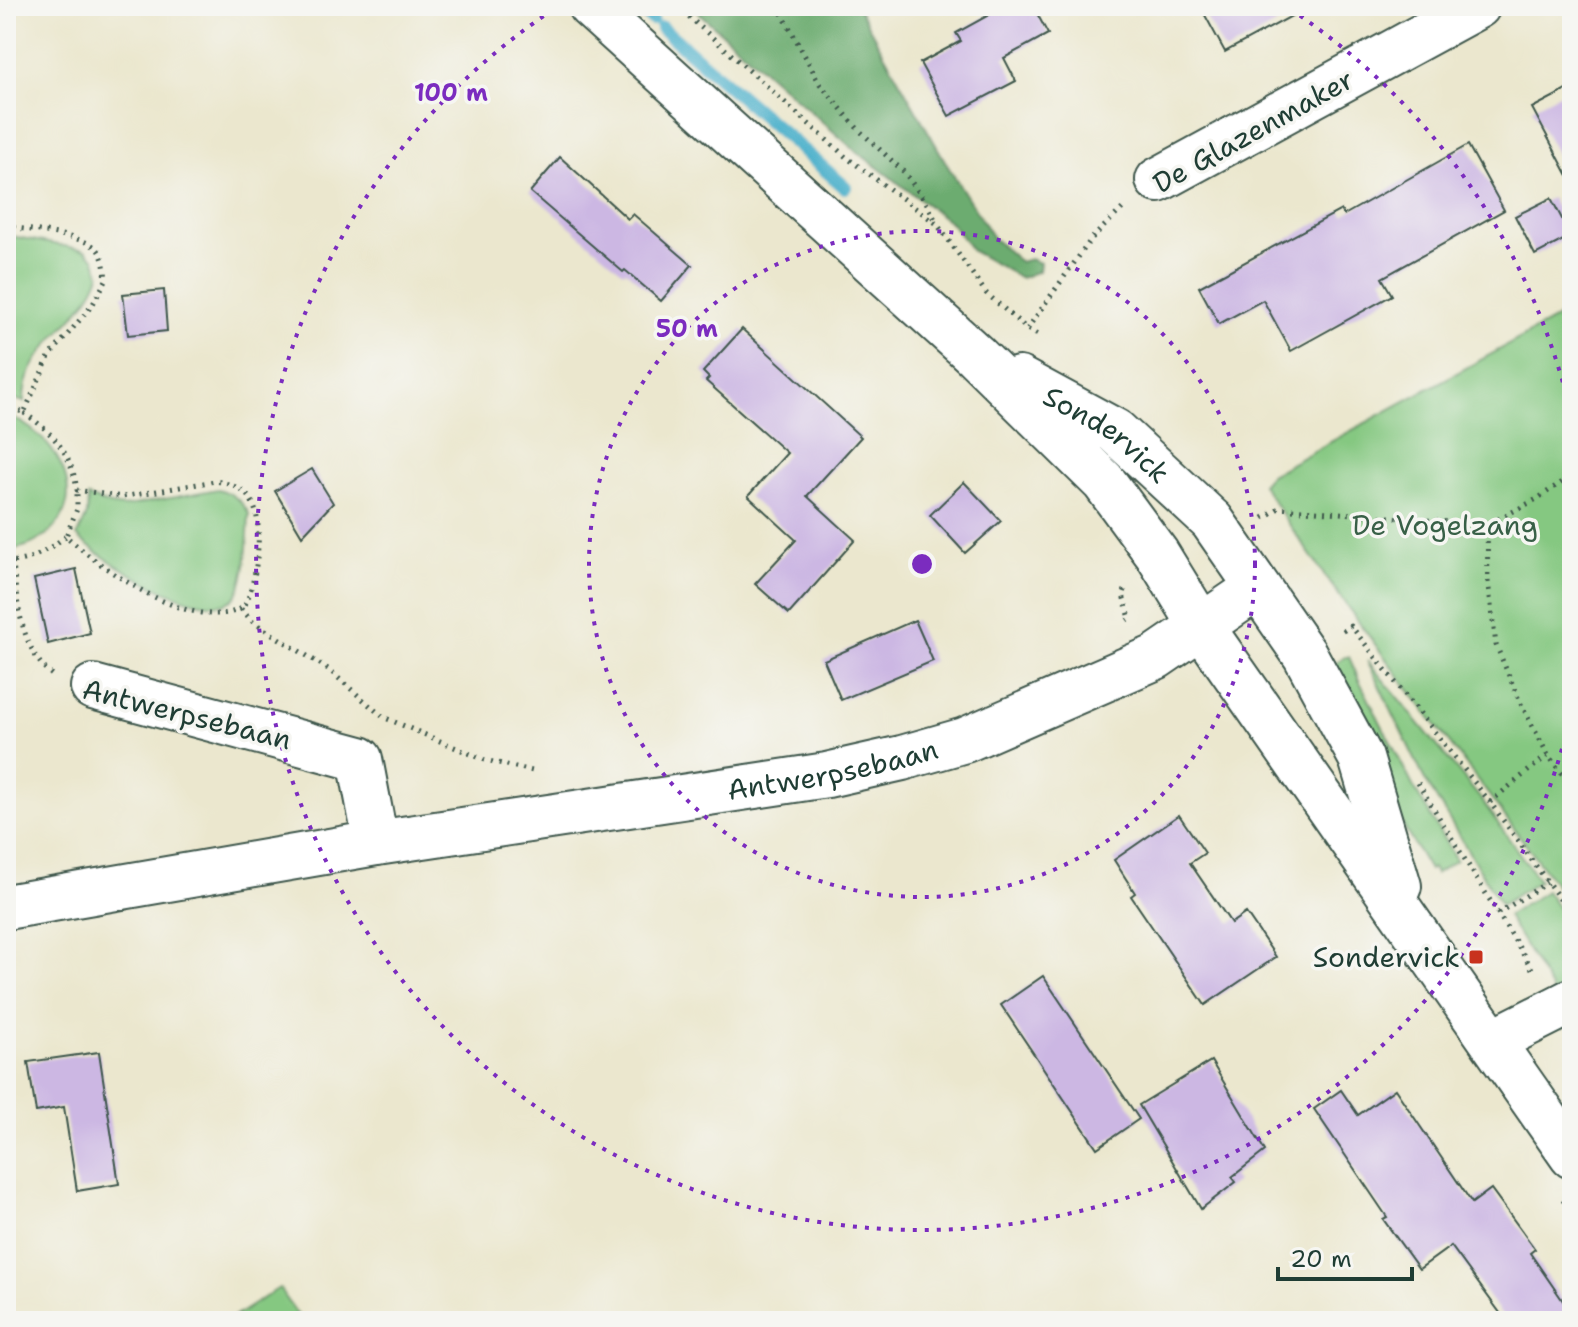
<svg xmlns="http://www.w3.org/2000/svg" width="1578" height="1327" viewBox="0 0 1578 1327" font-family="'Shantell Sans',sans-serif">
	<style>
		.green { fill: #85c881; stroke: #52825a; stroke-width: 2 }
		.forest { fill: #6cac6f; stroke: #467452; stroke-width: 2 }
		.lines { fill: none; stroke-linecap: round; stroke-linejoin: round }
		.stream { stroke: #4cb0cb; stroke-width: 14 }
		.building { fill: #ccb7e3 }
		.minor-casing { stroke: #3e564b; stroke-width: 48 }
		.tertiary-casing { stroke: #3e564b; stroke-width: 48 }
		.path { stroke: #3e564b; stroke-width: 5; stroke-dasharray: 2 6; stroke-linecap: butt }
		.minor { stroke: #fff; stroke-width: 44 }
		.tertiary { stroke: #fff; stroke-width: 44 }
		.ring { fill: none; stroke: #7b2cbf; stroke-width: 4; stroke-dasharray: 4 8 }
		.poi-dot { fill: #c8321e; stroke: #f6f6f2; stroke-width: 3 }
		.labels { text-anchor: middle; stroke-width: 7; stroke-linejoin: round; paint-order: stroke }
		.street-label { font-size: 28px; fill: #1f3d34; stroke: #f6f6f2 }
		.park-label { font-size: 28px; fill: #386047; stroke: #f6f6f2 }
		.poi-label { font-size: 28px; fill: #1f3d34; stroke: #f6f6f2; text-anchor: end }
		.centre { fill: #7b2cbf; stroke: #f6f6f2; stroke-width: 4 }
		.ring-label { font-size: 24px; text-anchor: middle; font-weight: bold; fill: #7b2cbf; stroke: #f6f6f2; stroke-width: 7; stroke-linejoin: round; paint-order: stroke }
	</style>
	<rect width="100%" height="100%" fill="#f6f6f2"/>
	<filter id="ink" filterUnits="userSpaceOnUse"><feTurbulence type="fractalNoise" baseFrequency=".0125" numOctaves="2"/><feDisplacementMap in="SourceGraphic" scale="16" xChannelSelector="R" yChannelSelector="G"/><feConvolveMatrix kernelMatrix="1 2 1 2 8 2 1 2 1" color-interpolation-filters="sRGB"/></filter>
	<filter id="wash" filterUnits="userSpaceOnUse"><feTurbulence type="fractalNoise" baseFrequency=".006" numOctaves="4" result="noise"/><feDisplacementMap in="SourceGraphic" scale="32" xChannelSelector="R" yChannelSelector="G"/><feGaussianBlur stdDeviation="1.8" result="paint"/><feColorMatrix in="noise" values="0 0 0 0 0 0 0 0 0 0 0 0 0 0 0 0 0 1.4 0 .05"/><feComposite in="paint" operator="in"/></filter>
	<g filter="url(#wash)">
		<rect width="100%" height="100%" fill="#ebe7ce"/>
		<!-- green -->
		<g class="green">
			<path d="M 6,235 L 85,250 L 94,258 L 100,274 C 88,318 22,349 24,402 L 6,396 Z"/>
			<path d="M 1572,310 L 1572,907 C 1470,766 1358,630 1262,484 L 1270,475 Z"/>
			<path d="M 6,415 C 53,432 95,497 46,535 C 33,545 22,549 6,549 Z"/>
			<path d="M 218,489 C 233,493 242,501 249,514 C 248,533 247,587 233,599 C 204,624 98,558 77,536 L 87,515 L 88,497 L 111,505 L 123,507 Z"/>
			<path d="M 1345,657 L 1349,657 L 1359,680 L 1413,786 L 1456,860 L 1435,874 L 1432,868 L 1429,870 L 1406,831 L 1328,669 Z"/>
			<path d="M 1367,660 L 1480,798 L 1539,881 L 1501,905 L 1424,778 Z"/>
			<path d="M 1546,891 L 1572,928 L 1572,984 L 1554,994 L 1507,916 Z"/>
			<path d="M 279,1288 L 302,1321 L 228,1321 Z"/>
		</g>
		<!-- forest -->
		<path class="forest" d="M 691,6 L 857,6 L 949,168 L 993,238 L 1020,262 L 1030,259 L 1040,263 L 1039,271 L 1021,278 L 972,251 L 951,223 L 852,148 Z"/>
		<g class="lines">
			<!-- stream -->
			<g class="stream">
				<path d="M 637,6 L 652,19"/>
				<path d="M 662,28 L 845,187"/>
			</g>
		</g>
		<g id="blocks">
			<!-- building -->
			<g class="building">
				<path d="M 1005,6 L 1033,6 L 1048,34 L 1004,58 L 1016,81 L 949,116 L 920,63 L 961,41 L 956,33 Z"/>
				<path d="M 1200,6 L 1310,6 L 1225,52 Z"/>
				<path d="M 1572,87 L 1572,183 L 1532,108 Z"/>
				<path d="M 1468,145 L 1504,210 L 1382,278 L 1392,295 L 1291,351 L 1263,300 L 1219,324 L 1199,287 L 1341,210 L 1344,215 Z"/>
				<path d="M 560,157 L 628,219 L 633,214 L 692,265 L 661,301 L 625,270 L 623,272 L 530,192 Z"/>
				<path d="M 1551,198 L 1571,236 L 1535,255 L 1515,216 Z"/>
				<path d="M 164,290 L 167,331 L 128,335 L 123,294 Z"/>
				<path d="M 742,329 L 861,437 L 807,496 L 855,540 L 789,614 L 755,584 L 796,540 L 748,496 L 787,453 L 706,381 L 709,378 L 703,372 Z"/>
				<path d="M 312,469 L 333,503 L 302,536 L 275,491 Z"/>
				<path d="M 964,482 L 1001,521 L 965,553 L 930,515 Z"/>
				<path d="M 76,569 L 90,633 L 48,644 L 34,579 Z"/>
				<path d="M 915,620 L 933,661 L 841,700 L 824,660 Z"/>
				<path d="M 1179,815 L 1205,853 L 1190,863 L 1231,923 L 1246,913 L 1276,957 L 1205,1005 L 1131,896 L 1135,893 L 1114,860 Z"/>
				<path d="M 1043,976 L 1139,1119 L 1097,1148 L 1001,1005 Z"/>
				<path d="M 99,1052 L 119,1184 L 77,1191 L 64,1107 L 36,1112 L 28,1062 Z"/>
				<path d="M 1211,1061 L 1265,1151 L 1232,1177 L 1236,1182 L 1201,1209 L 1139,1105 Z"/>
				<path d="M 1395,1089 L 1472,1203 L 1491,1189 L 1535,1249 L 1530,1253 L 1572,1314 L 1572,1321 L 1506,1321 L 1451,1246 L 1419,1269 L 1383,1219 L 1387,1217 L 1314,1109 L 1341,1090 L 1358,1115 Z"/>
			</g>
		</g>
	</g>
	<g filter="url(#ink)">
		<use href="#blocks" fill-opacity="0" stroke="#3e564b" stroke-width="2"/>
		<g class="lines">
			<defs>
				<g id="minor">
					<path d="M 1158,180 L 1478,6"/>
					<path d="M 93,687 L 360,759 L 376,843"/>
					<path id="s1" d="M 6,907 L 376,843 L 827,775 L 902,758 L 965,740 L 1156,657 L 1257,588"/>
					<path d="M 1493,1041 L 1572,1001"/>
				</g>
				<g id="tertiary">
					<path d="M 590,6 L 975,355 L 1104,482 L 1157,554 L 1202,627 L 1572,1156"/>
					<path id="s2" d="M 1019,379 L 1115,431 L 1212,521 L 1305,655 L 1361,758 L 1399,886"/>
				</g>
			</defs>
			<!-- minor casing -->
			<use href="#minor" class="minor-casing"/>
			<!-- tertiary casing -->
			<use href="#tertiary" class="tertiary-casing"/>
			<!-- path -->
			<g class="path">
				<path d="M 677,6 L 846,157 L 937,224 L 986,293 L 1027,329 L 1041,337"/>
				<path d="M 778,6 L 820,84 L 859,130 L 904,172 L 926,202 L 937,223"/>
				<path d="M 6,227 C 25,229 86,235 98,250 C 104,258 105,270 106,280 L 93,304 L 49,357 L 24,413 L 6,405"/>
				<path d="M 1027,329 L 1092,238 L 1123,208"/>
				<path d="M 24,413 C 53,432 72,454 77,490 L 122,497 L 215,481 C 229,483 244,488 252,502 C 265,525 256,585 244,607 C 194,636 102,569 66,536 L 77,509 L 77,490"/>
				<path d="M 1263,518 L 1279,508 L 1487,525 L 1537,499 L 1572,475"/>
				<path d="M 1487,525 L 1488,581 L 1496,645 L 1520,702 L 1548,755 L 1572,787"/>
				<path d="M 6,561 C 28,564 49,549 66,536"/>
				<path d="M 13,562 C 16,599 21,650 52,675"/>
				<path d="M 1125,590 L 1123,595 L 1130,618 L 1127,620"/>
				<path d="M 241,609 L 253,622 L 328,669 L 383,717 L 485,760 L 537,772"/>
				<path d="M 1343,631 L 1351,626 L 1490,802 L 1572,916"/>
				<path d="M 1418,783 L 1534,972"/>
				<path d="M 1490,802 L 1548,755"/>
				<path d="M 1498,913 L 1548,882"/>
				<path d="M 1563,1200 L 1572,1214"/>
			</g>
			<!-- minor -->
			<use href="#minor" class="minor"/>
			<!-- tertiary -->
			<use href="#tertiary" class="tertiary"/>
		</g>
	</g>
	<!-- distance rings -->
	<g class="ring">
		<circle cx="922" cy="564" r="333"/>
		<path d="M1571 714A666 666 0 1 1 554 9M1290 9A666 666 0 0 1 1571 414"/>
	</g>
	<!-- markers -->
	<rect class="poi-dot" x="1468" y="949" width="16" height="16" rx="4"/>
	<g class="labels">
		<!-- street labels -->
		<g class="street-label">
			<text transform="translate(1253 131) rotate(-29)" y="10">De Glazenmaker</text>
			<text dy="10" stroke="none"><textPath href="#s2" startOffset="104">Sondervick</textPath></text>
			<text transform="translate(187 714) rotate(14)" y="10">Antwerpsebaan</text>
			<text dy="10" stroke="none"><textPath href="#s1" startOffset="838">Antwerpsebaan</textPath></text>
		</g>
		<!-- park labels -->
		<g class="park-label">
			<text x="1445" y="535">De Vogelzang</text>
		</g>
		<!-- poi labels -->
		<g class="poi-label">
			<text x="1460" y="967">Sondervick</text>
		</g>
	</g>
	<circle cx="922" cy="564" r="12" class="centre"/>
	<g class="ring-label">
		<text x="451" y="101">100 m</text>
		<text x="687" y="337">50 m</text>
	</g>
	<!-- margin -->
	<rect width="1578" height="1327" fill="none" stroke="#f6f6f2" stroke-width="32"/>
	<!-- scale -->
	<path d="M1278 1267v12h134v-12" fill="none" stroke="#1f3d34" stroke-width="4"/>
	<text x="1290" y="1267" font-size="24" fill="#1f3d34" stroke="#f6f6f2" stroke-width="6" paint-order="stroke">20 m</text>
</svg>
